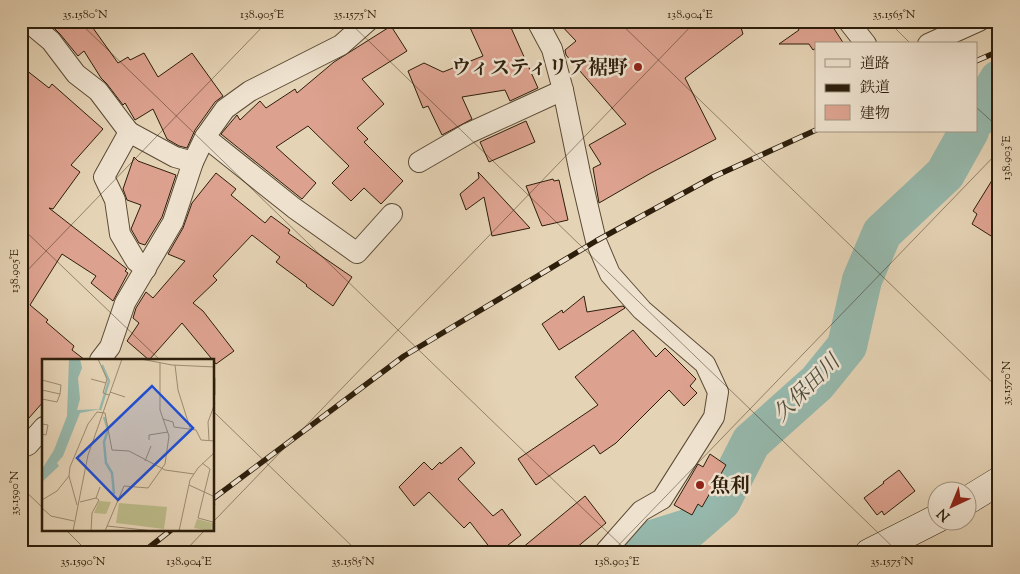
<svg xmlns="http://www.w3.org/2000/svg" width="1020" height="574" viewBox="0 0 1020 574" font-family="'Sorts Mill Goudy','Noto Serif JP',serif">
	<style>
		.lines { fill: none; stroke-linecap: round; stroke-linejoin: round }
		.river { stroke: #96b8ac; stroke-width: 40 }
		.building { fill: #dda28f; stroke: #2d1e0b }
		.minor-casing { stroke: #5b4b36; stroke-width: 22 }
		.secondary-casing { stroke: #2d1e0b; stroke-width: 29 }
		.minor { stroke: #eee2cf; stroke-width: 20 }
		.secondary { stroke: #eee2cf; stroke-width: 28 }
		.rail-casing { stroke: #2d1e0b; stroke-width: 5.5 }
		.rail { stroke: #eee2cf; stroke-width: 4; stroke-dasharray: 11; stroke-linecap: butt }
		.ticks { fill: none; stroke: #2d1e0b; stroke-width: 1; stroke-opacity: 0.45 }
		.poi-dot { fill: #8f2418; stroke: #eee2cf; stroke-width: 2 }
		.labels { text-anchor: middle; stroke-width: 5; stroke-linejoin: round; paint-order: stroke }
		.poi-label { font-size: 20px; font-weight: bold; fill: #2d1e0b; stroke: #eee2cf; text-anchor: end }
		.water-label { font-size: 21px; font-style: italic; fill: #4c4c3b; stroke: #eee2cf }
		.inset-river { fill: none; stroke: #96b8ac; stroke-width: 2.5 }
		.inset-road { fill: none; stroke: #9b8b71; stroke-width: 1 }
		.view { fill: #1d4ed8; fill-opacity: 0.15; stroke: #1d4ed8; stroke-width: 2.5 }
		.inset-edge { fill: none; stroke: #2d1e0b; stroke-width: 2.5 }
		.neatline { fill: none; stroke: #2d1e0b; stroke-width: 2 }
		.ticks-label { font-size: 12px; text-anchor: middle; fill: #2d1e0b }
	</style>
	<rect width="100%" height="100%" fill="#e5d3b5"/>
	<filter id="stains"><feTurbulence type="fractalNoise" baseFrequency=".004" numOctaves="4"/><feColorMatrix values="0 0 0 0 .2 0 0 0 0 .09 0 0 0 0 .02 0 0 0 .5 -.17"/></filter>
	<radialGradient id="worn" r=".72"><stop offset=".6" stop-color="#630" stop-opacity="0"/><stop offset="1" stop-color="#630" stop-opacity=".3"/></radialGradient>
	<g class="lines">
		<!-- river -->
		<g class="river">
			<path d="M 976,119 L 999,80"/>
			<path d="M 628,553 L 636,545 L 690,528 L 721,501 L 751,442 L 817,383 L 847,346 L 862,280 L 882,233 L 945,174 L 969,131"/>
		</g>
	</g>
	<!-- building -->
	<g class="building">
		<path d="M 47,21 L 88,21 L 118,63 L 128,57 L 130,60 L 144,53 L 158,77 L 192,53 L 223,96 L 215,102 L 195,130 L 187,148 L 179,146 L 167,139 L 153,109 L 135,120 L 125,103 L 123,105 L 107,84 L 101,78 L 84,51 L 78,56 L 60,34 Z"/>
		<path d="M 467,21 L 508,21 L 538,88 L 510,101 L 505,90 L 462,97 L 472,119 L 442,135 L 428,106 L 423,108 L 408,71 L 424,63 L 443,72 L 483,56 Z"/>
		<path d="M 557,21 L 739,21 L 743,34 L 685,78 L 716,139 L 651,173 L 599,203 L 593,168 L 601,164 L 589,145 L 626,124 L 566,55 L 565,50 L 576,41 Z"/>
		<path d="M 794,21 L 829,21 L 844,44 L 816,44 L 816,48 L 813,50 L 809,44 L 779,44 L 799,30 Z"/>
		<path d="M 391,26 L 407,51 L 362,79 L 384,104 L 357,128 L 368,139 L 364,142 L 403,181 L 381,204 L 364,188 L 351,201 L 332,183 L 349,166 L 308,126 L 276,147 L 316,183 L 302,199 L 221,134 L 237,115 L 240,120 L 260,101 L 266,108 L 295,89 L 297,93 L 334,62 Z"/>
		<path d="M 21,66 L 49,88 L 52,84 L 103,129 L 71,165 L 80,172 L 53,209 L 49,208 L 127,269 L 125,271 L 128,273 L 113,301 L 91,283 L 96,276 L 62,254 L 30,305 L 48,320 L 46,322 L 74,346 L 72,350 L 85,360 L 44,360 L 44,401 L 21,427 Z"/>
		<path d="M 526,121 L 535,142 L 489,162 L 480,142 Z"/>
		<path d="M 134,157 L 138,161 L 176,175 L 162,217 L 145,245 L 139,243 L 131,229 L 141,205 L 127,200 L 123,189 Z"/>
		<path d="M 999,169 L 999,241 L 972,224 L 977,214 L 973,211 Z"/>
		<path d="M 478,172 L 482,176 L 530,228 L 492,236 L 484,197 L 466,210 L 460,194 L 479,178 Z"/>
		<path d="M 216,173 L 236,189 L 231,195 L 265,223 L 271,216 L 290,230 L 288,233 L 352,277 L 333,306 L 306,286 L 307,285 L 276,262 L 280,257 L 252,235 L 213,276 L 217,280 L 193,303 L 203,311 L 234,351 L 216,364 L 182,323 L 149,360 L 127,341 L 139,323 L 133,318 L 136,308 L 146,292 L 153,298 L 185,261 L 168,254 L 183,228 L 192,203 Z"/>
		<path d="M 553,179 L 554,181 L 559,180 L 568,220 L 542,226 L 526,186 Z"/>
		<path d="M 584,296 L 587,312 L 623,306 L 625,308 L 559,350 L 542,324 L 562,310 L 563,313 Z"/>
		<path d="M 633,330 L 656,357 L 665,348 L 696,379 L 690,386 L 697,393 L 684,406 L 669,390 L 616,443 L 600,454 L 594,445 L 536,485 L 518,459 L 598,405 L 575,377 Z"/>
		<path d="M 461,447 L 475,463 L 458,479 L 493,516 L 502,509 L 521,535 L 498,553 L 494,553 L 470,522 L 464,528 L 429,492 L 414,506 L 399,487 L 424,462 L 432,470 L 440,462 L 441,464 Z"/>
		<path d="M 710,454 L 726,465 L 702,507 L 698,504 L 692,515 L 674,505 L 698,464 L 703,467 Z"/>
		<path d="M 899,470 L 915,491 L 884,515 L 882,511 L 877,515 L 864,498 L 884,483 L 883,482 Z"/>
		<path d="M 585,496 L 606,523 L 570,553 L 516,553 Z"/>
	</g>
	<g class="lines">
		<defs>
			<g id="minor">
				<path d="M 27,21 L 51,41 L 76,74 L 98,91 L 129,132 L 104,177 L 115,200 L 120,234 L 136,261 L 146,269"/>
				<path d="M 537,21 L 552,49 L 563,90 L 580,173 L 596,241 L 610,274 L 642,310 L 705,364 L 718,392 L 714,417 L 662,499 L 641,511 L 604,553"/>
				<path d="M 848,21 L 866,44"/>
				<path d="M 928,44 L 979,21"/>
				<path d="M 129,132 L 175,157 L 193,162"/>
				<path d="M 205,137 L 294,208 L 357,253 L 392,214"/>
				<path d="M 419,162 L 469,133 L 563,90"/>
				<path d="M 100,360 L 110,347 L 125,303 L 173,222 L 193,162 L 205,137 L 225,109 L 250,91 L 341,45 L 368,21"/>
				<path d="M 21,448 L 28,445 L 44,427"/>
			</g>
			<g id="secondary">
				<path d="M 968,500 L 999,481"/>
				<path d="M 869,553 L 938,518"/>
			</g>
		</defs>
		<!-- minor casing -->
		<use href="#minor" class="minor-casing"/>
		<!-- secondary casing -->
		<use href="#secondary" class="secondary-casing"/>
		<!-- minor -->
		<use href="#minor" class="minor"/>
		<!-- secondary -->
		<use href="#secondary" class="secondary"/>
		<defs>
			<g id="rail">
				<path d="M 976,61 L 999,51"/>
				<path d="M 214,498 L 404,356 L 596,241 L 713,177 L 816,130"/>
				<path d="M 142,553 L 171,530"/>
			</g>
		</defs>
		<!-- rail casing -->
		<use href="#rail" class="rail-casing"/>
		<!-- rail -->
		<use href="#rail" class="rail"/>
	</g>
	<!-- ticks -->
	<path class="ticks" d="M 78,21 L 629,553M 348,21 L 899,553M 618,21 L 999,389M 888,21 L 911,44M 976,107 L 999,128M 21,227 L 160,360M 21,277 L 268,21M 214,412 L 359,553M 21,487 L 44,509M 214,521 L 696,21M 66,530 L 89,553M 183,553 L 205,530M 611,553 L 999,151"/>
	<!-- markers -->
	<g class="poi-dot">
		<circle cx="638" cy="67" r="5"/>
		<circle cx="700" cy="485" r="5"/>
	</g>
	<g class="labels">
		<!-- poi labels -->
		<g class="poi-label">
			<text x="628" y="74">ウィスティリア裾野</text>
			<text x="710" y="492" text-anchor="start">魚利</text>
		</g>
		<!-- water labels -->
		<g class="water-label">
			<text transform="translate(806 388) rotate(-45)" y="7">久保田川</text>
		</g>
	</g>
	<!-- overview -->
	<g transform="translate(42 359)">
		<rect width="172" height="172" fill="#e5d3b5"/>
		<path d="M 57,142 L 69,143 L 64,155 L 52,154 Z" fill="#bbba88"/>
		<path d="M 155,160 L 170,164 L 169,172 L 152,169 Z" fill="#bbba88"/>
		<path d="M 77,144 L 125,148 L 122,170 L 74,164 Z" fill="#bbba88"/>
		<path d="M 27,0 L 38,0 L 40,9 L 36,19 L 38,40 L 35,51 L 59,50 L 38,54 L 21,97 L 15,104 L 17,107 L 0,123 L 0,110 L 12,91 L 25,57 Z" fill="#96b8ac"/>
		<path class="inset-river" d="M 58,51 L 67,22 L 60,6M 62,58 L 66,71 L 62,83 L 64,104 L 70,114 L 72,135"/>
		<path class="inset-road" d="M 56,0 L 65,20 L 61,34 L 67,36M 99,0 L 130,6 L 173,8M 133,6 L 136,31 L 148,69M 173,19 L 173,36M 49,20 L 64,24M 0,21 L 19,26 L 18,35 L 0,31M 68,33 L 83,38M 0,40 L 15,43 L 18,35M 121,60 L 131,63 L 132,68 L 154,71 L 159,81 L 173,82M 0,65 L 6,66 L 4,76 L 0,75M 107,81 L 107,76 L 126,73M 167,81 L 166,63 L 173,44M 103,102 L 109,87M 160,104 L 168,110 L 156,159 L 171,163 L 170,172M 147,126 L 171,137 L 173,146M 0,141 L 15,132 L 27,117M 38,143 L 54,139 L 58,128M 35,146 L 27,117 L 28,108 L 46,65 L 55,53 L 63,54 L 70,91 L 87,92 L 123,111 L 152,115M 0,149 L 9,157 L 32,162M 65,167 L 112,172M 31,172 L 46,96 L 80,0M 49,172 L 50,154 L 57,141 L 54,139M 63,172 L 82,127 L 106,129 L 123,105 L 127,77 L 118,51 L 118,4M 137,172 L 148,121 L 156,109 L 173,93"/>
		<path class="view" d="M 110,27 L 151,69 L 76,141 L 35,99 Z"/>
		<rect width="172" height="172" class="inset-edge"/>
	</g>
	<!-- margin -->
	<rect width="1020" height="574" fill="none" stroke="#e5d3b5" stroke-width="55"/>
	<!-- legend -->
	<rect x="815" y="42" width="162" height="90" fill="#eee2cf" stroke="#a19481"/>
	<rect x="825" y="59" width="25" height="8" fill="#eee2cf" stroke="#a19481"/>
	<text x="860" y="68" font-size="15" fill="#2d1e0b">道路</text>
	<rect x="825" y="84" width="25" height="8" fill="#2d1e0b" stroke="#a19481"/>
	<text x="860" y="92" font-size="15" fill="#2d1e0b">鉄道</text>
	<rect x="825" y="105" width="25" height="15" fill="#dda28f" stroke="#a19481"/>
	<text x="860" y="118" font-size="15" fill="#2d1e0b">建物</text>
	<!-- north arrow -->
	<g transform="translate(952 506) rotate(224)"><circle r="24" fill="#eee2cf" stroke="#a19481"/>
	<path d="M0-4L9 19L0 12L-9 19Z" fill="#8f2418"/>
	<text y="-8" font-size="14" font-weight="bold" text-anchor="middle" fill="#2d1e0b">N</text>
	</g>
	<rect x="28" y="28" width="964" height="518" class="neatline"/>
	<g class="ticks-label">
		<text x="85" y="18">35.1580°N</text>
		<text x="262" y="18">138.905°E</text>
		<text x="355" y="18">35.1575°N</text>
		<text x="690" y="18">138.904°E</text>
		<text x="894" y="18">35.1565°N</text>
		<text transform="translate(1006 158) rotate(-90)" y="4">138.903°E</text>
		<text transform="translate(14 271) rotate(-90)" y="4">138.905°E</text>
		<text transform="translate(1006 383) rotate(-90)" y="4">35.1570°N</text>
		<text transform="translate(14 493) rotate(-90)" y="4">35.1590°N</text>
		<text x="83" y="565">35.1590°N</text>
		<text x="189" y="565">138.904°E</text>
		<text x="353" y="565">35.1585°N</text>
		<text x="617" y="565">138.903°E</text>
		<text x="892" y="565">35.1575°N</text>
	</g>
	<rect width="100%" height="100%" filter="url(#stains)"/>
	<rect width="100%" height="100%" fill="url(#worn)"/>
</svg>
